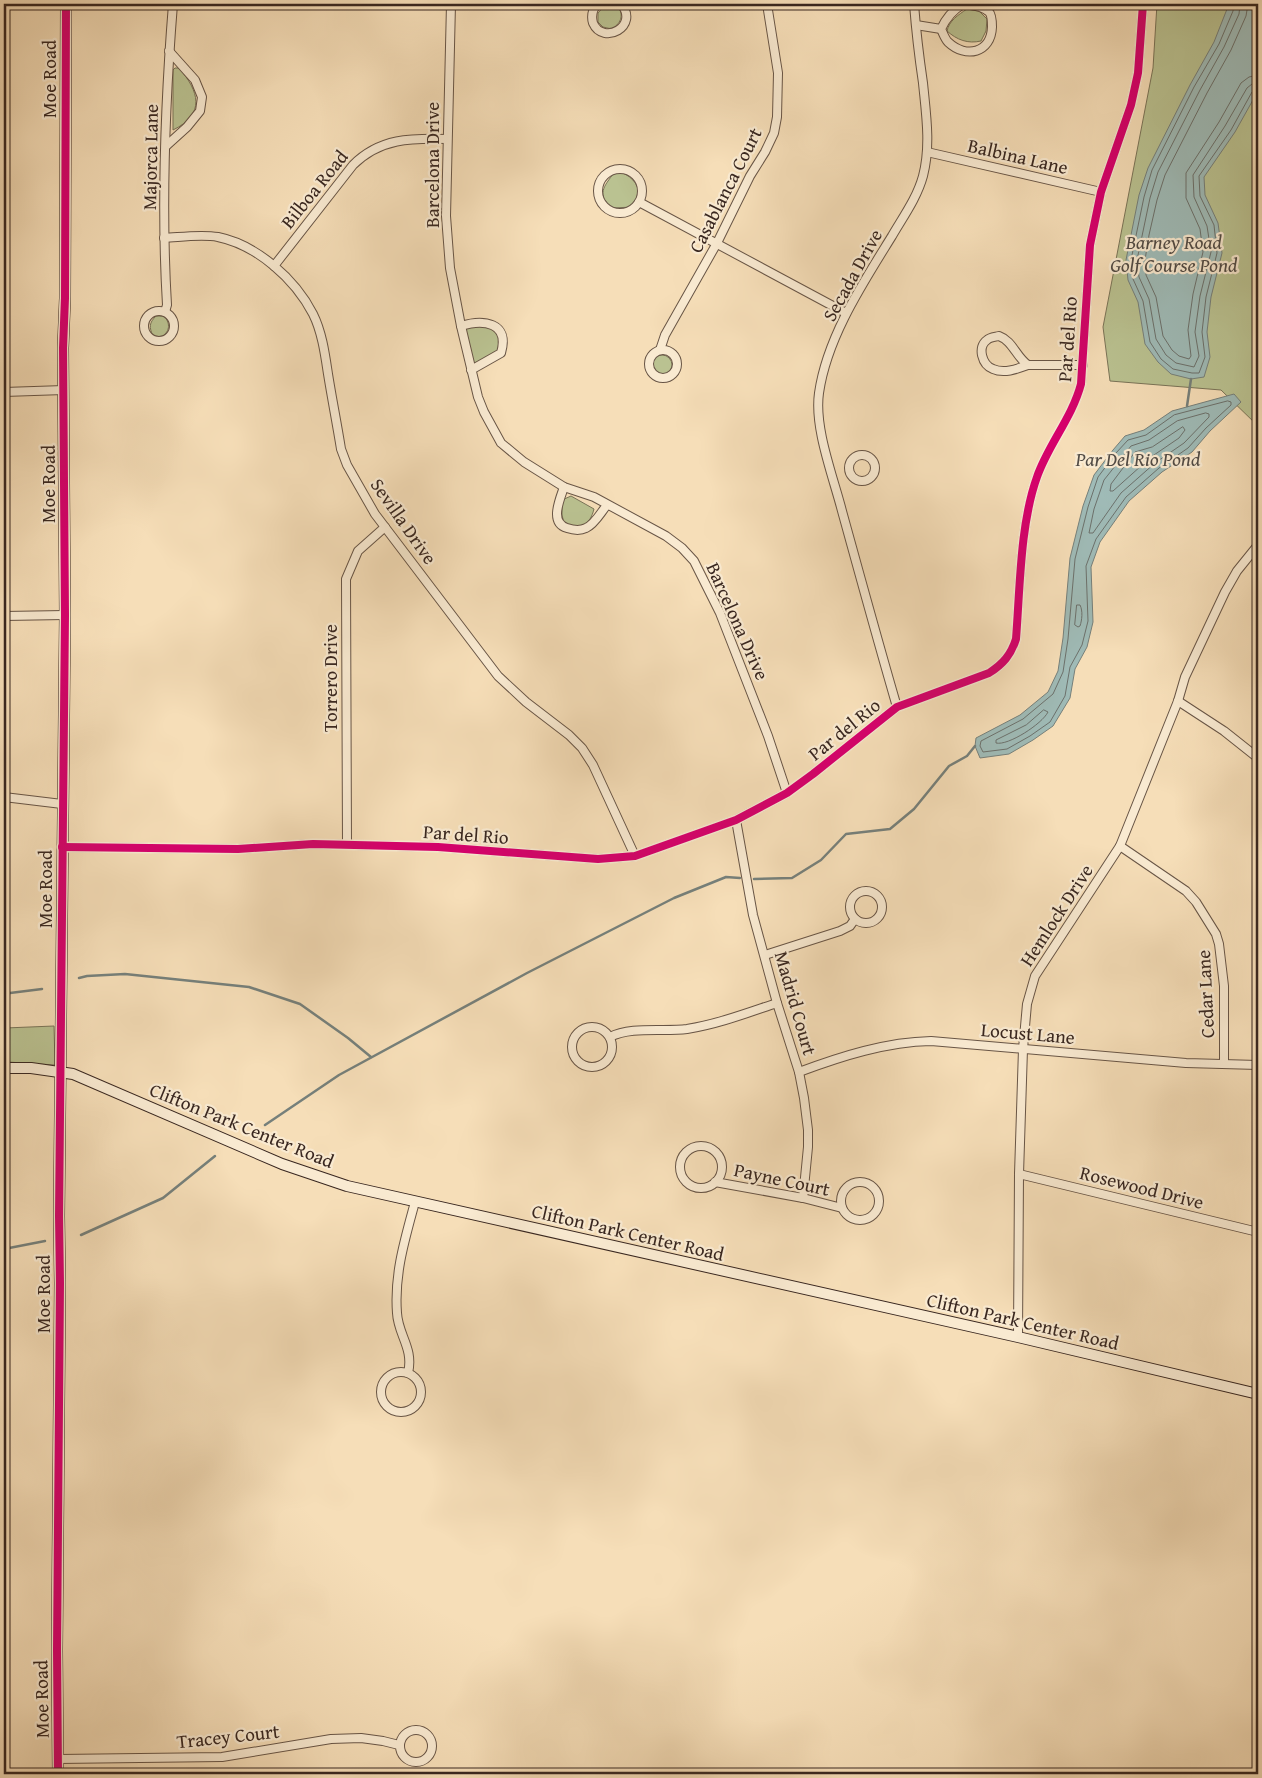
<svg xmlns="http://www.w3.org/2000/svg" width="1262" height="1778" viewBox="0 0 1262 1778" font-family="'Gentium Book Plus',serif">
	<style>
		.green { fill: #bac291; stroke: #7a7458 }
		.water { fill: #9fbbb7; stroke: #76807b }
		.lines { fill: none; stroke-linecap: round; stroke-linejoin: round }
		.shore { stroke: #6c716c; stroke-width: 1 }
		.stream { stroke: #76807b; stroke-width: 2.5 }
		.street-casing { stroke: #685546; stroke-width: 10 }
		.secondary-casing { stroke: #392720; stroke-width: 12 }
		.street { stroke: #f9ead1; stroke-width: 8 }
		.secondary { stroke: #f9ead1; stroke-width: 10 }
		.cycleway-casing { stroke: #f9ead1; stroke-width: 11 }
		.cycleway { stroke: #d6006c; stroke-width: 8 }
		.labels { text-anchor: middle; stroke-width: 4.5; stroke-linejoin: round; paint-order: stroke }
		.street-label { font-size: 19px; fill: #392720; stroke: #f9ead1 }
		.water-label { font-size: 20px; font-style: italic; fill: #524c46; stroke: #f9ead1 }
	</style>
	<rect width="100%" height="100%" fill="#f6deb8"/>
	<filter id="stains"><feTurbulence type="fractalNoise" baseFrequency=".004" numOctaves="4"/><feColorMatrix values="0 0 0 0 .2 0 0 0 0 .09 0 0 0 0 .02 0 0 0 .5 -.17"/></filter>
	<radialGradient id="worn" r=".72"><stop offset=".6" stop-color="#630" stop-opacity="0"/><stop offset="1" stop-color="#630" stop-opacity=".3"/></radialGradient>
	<!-- green -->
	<g class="green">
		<path d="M 606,4 L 617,4 C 624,15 622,22 612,29 L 603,27 L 598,22 L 598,13 Z"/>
		<path d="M 1157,4 L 1258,4 L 1258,426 L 1221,390 L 1110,381 L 1103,327 L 1153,68 Z"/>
		<path d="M 967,9 L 979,11 L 987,19 L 986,31 L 981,41 C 968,44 957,40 947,31 C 949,21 958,15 967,9 Z"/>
		<path d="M 175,68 L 179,68 C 199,91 206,114 173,130 L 173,70 Z"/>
		<path d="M 621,172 C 634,178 640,186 640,201 L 633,207 L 612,208 C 596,195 604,186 614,173 Z"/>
		<path d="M 156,316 L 164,316 C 171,324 170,332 160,338 L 153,336 C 149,327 149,323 156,316 Z"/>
		<path d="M 483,322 L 503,336 L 501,353 L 471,370 L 461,326 Z"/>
		<circle cx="662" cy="365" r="10"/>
		<path d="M 571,496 L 594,509 C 590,525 580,532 564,523 L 562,515 L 562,500 Z"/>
		<path d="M 54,1026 L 55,1065 L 8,1062 L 5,1028 Z"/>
	</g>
	<!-- water -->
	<g class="water">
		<path d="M 1229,4 L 1258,4 L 1258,91 L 1235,132 L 1204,177 L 1205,195 L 1218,223 L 1222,253 L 1211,297 L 1207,332 L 1210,357 L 1204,377 L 1191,379 L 1171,374 L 1158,362 L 1145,344 L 1138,302 L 1128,280 L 1126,260 L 1139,195 L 1148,168 L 1190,85 L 1214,42 Z"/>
		<path d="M 1234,394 L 1241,402 L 1210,431 L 1192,452 L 1162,472 L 1129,501 L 1100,542 L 1091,567 L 1093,622 L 1087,647 L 1075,669 L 1070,698 L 1053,726 L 1033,740 L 1009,754 L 980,758 L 975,746 L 976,738 L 1020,715 L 1048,692 L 1058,671 L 1063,638 L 1070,558 L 1083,506 L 1094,475 L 1113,450 L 1125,436 L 1144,430 L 1172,411 Z"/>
	</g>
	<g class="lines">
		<!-- shore -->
		<g class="shore">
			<path d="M 1234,4 L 1233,11 L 1219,44 L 1194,87 L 1152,170 L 1144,197 L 1131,260 L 1133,279 L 1143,301 L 1150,342 L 1161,359 L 1173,369 L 1192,373 L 1199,373 L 1205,357 L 1202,332 L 1206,297 L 1217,253 L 1214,225 L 1200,196 L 1199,176 L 1231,130 L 1252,92 L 1258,89"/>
			<path d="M 1240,4 L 1239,14 L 1224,47 L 1200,90 L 1158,172 L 1150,198 L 1137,260 L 1139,277 L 1149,299 L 1156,339 L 1166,355 L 1176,363 L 1194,367 L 1199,356 L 1195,332 L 1200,296 L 1211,252 L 1207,226 L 1194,197 L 1193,175 L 1225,126 L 1247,88 L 1252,84 L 1258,83"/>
			<path d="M 1248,4 L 1246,16 L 1231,50 L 1207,93 L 1165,175 L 1157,200 L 1149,235 L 1145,260 L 1146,275 L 1156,297 L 1163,336 L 1172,350 L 1179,356 L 1189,359 L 1191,356 L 1188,330 L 1193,294 L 1203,252 L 1200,229 L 1186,198 L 1186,173 L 1219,122 L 1241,83 L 1249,77 L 1258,75"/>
			<path d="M 1228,401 L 1231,402 L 1231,405 L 1206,428 L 1188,448 L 1159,468 L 1126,497 L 1096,539 L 1086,566 L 1088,621 L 1082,645 L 1070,667 L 1065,696 L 1050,722 L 1030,736 L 1007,749 L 983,752 L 980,746 L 981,741 L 1023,719 L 1053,694 L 1063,672 L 1068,639 L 1075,559 L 1088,507 L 1098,477 L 1116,453 L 1128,440 L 1146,435 L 1174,415 Z"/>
			<path d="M 1206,413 L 1209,414 L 1209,417 L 1184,443 L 1155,463 L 1121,493 L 1093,533 L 1089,533 L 1094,509 L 1104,480 L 1131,446 L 1149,440 L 1177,421 Z"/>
			<path d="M 1183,427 L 1185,430 L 1179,438 L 1151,457 L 1113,491 L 1110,491 L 1111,484 L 1135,452 L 1152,447 Z"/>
			<path d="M 1077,605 L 1080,605 C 1083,611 1082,620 1080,626 L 1078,627 L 1075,625 Z"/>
			<path d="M 1044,710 L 1048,712 C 1042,724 1008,746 996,743 L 996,740 L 1026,725 Z"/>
		</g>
		<!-- stream -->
		<g class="stream">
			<path d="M 1187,406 L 1191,379"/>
			<path d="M 754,879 L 792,878 L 821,860 L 846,834 L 890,829 L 914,809 L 949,766 L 967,756 L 975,746"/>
			<path d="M 79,978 L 87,976 L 125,974 L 249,987 L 300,1004 L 348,1038 L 371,1057"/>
			<path d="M 4,991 L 10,993 L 42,989"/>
			<path d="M 265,1125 L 339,1075 L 527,973 L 674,898 L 726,877 L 740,878"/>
			<path d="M 81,1235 L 163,1198 L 215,1156"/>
			<path d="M 4,1249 L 45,1241"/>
		</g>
		<defs>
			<g id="street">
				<path d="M 451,4 L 446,216 L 450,268 L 461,326 L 478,397 L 484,412 L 501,443 L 524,462 L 564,487 L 594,497 L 666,536 L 682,548 L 694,561 L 720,613 L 768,736 L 787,793"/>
				<path d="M 597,4 C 593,9 591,16 593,23 C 603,46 640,26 621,4"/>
				<path d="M 963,4 C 971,5 982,5 989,12 C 992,15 992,22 992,27 C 991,53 966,59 948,42 C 945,39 943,33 941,29 C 946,18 953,10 963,4 Z"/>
				<path d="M 916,25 L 941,29"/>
				<path d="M 166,146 L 187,127 L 200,111 L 202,97 L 195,80 L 169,51"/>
				<path d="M 927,152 L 1101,192"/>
				<circle cx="620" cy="191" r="22"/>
				<path d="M 639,202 L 846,313"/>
				<path d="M 164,238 C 182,237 201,234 218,237 C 257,245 295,279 313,314 C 322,332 325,354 328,374 C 332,399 337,424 341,449 L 347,465 L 375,514 L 498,676 L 526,702 L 569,735 L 582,748 L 593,765 L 635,856"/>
				<path d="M 274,266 L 353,165 C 380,138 411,138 447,139"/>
				<circle cx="159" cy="326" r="15"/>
				<path d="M 165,312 L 167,305 C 161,205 165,104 173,4"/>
				<path d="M 461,326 C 483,319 510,322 501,353 L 471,370"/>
				<path d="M 999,336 C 1013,341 1016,357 1028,365 C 1017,369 1004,374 993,369 C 982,365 977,347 987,340 C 990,337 995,337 999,336 Z"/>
				<circle cx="663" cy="364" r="14"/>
				<path d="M 660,350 L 665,335 L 717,243 L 750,176 L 765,152 L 774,133 L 777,117 L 778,73 L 767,4"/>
				<path d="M 1028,365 L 1083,365"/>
				<path d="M 4,392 L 64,390"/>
				<circle cx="862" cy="468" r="13"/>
				<path d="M 564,487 C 560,499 549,523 567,528 C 573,530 580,531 586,528 C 595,524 601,512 607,505"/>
				<path d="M 4,616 L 65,615"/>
				<path d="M 1178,701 L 1224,731 L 1258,758"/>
				<path d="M 897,707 C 878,642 860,576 842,511 C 833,476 814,428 819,393 C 827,337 863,283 892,236 C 903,217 917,198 923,176 C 931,145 926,114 923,83 C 919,56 916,30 914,4"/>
				<path d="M 4,797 L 62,804"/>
				<path d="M 736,820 L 753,915 L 777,1003 L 799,1072 L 804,1098 L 808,1130 L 808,1147 L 803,1198"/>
				<path d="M 347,845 L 346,579 L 358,551 L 385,527"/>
				<path d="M 1120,846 L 1186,891 L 1196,902 L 1216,934 L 1219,944 L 1224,986 L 1224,1064"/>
				<path d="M 62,847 L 238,849 L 313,844 L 438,847 L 598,859 L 635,856 L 736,820 L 787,793 L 813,774 L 897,707 L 989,673 C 1003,664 1011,655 1016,639 C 1020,589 1020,524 1037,477 C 1048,445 1072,418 1081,384 L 1090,245 L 1101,192 L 1131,105 L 1138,73 L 1143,4"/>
				<circle cx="866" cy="907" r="16"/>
				<path d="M 765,955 L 840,931 L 850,926 L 855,919"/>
				<circle cx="592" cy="1047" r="20"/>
				<path d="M 610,1037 C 631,1026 663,1032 687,1029 C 718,1024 747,1013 777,1003"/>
				<path d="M 799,1072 C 842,1056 886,1042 931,1041 L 1186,1063 L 1258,1065"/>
				<circle cx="701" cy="1167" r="21"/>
				<path d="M 1019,1174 L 1258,1232"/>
				<circle cx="860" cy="1201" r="19"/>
				<path d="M 715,1182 L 803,1198 L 842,1208"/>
				<path d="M 1018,1337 L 1019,1174 L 1023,1049 L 1027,1004 L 1035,976 L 1120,846 L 1178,701 L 1185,677 L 1225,592 L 1237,571 L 1258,545"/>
				<circle cx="401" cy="1392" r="20"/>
				<path d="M 408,1373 C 414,1348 398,1335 397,1313 C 394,1274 405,1239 415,1202"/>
				<circle cx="416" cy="1746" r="16"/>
				<path d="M 58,1759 L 222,1757 L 331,1739 L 361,1738 L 383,1741 L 399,1745"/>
			</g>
			<g id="secondary">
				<path d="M 4,1068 L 31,1068 L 73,1074 L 282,1164 L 347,1186 L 1018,1337 L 1258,1394"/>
				<path d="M 58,1774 L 57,1650 L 60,1283 L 59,1216 L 65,615 L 63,348 L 65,298 L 66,4"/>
			</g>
		</defs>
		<!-- street casing -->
		<use href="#street" class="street-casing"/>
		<!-- secondary casing -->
		<use href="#secondary" class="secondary-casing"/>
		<!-- street -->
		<use href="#street" class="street"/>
		<!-- secondary -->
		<use href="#secondary" class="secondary"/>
		<defs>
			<g id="cycleway">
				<path d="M 62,847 L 238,849 L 313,844 L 438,847 L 598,859 L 635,856 L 736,820 L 787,793 L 813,774 L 897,707 L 989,673 C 1003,664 1011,655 1016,639 C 1020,589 1020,524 1037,477 C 1048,445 1072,418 1081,384 L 1090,245 L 1101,192 L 1131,105 L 1138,73 L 1143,4"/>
				<path d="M 58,1774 L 57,1650 L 60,1283 L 59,1216 L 65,615 L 63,348 L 65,298 L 66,4"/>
			</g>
		</defs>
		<!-- cycleway casing -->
		<use href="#cycleway" class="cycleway-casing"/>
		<!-- cycleway -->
		<use href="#cycleway" class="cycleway"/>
	</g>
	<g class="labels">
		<!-- street labels -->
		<g class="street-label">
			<text transform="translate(49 79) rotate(-90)" y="7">Moe Road</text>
			<text transform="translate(1018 156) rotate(13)" y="7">Balbina Lane</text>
			<text transform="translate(150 157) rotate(-89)" y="7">Majorca Lane</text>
			<text transform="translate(432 165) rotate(-90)" y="7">Barcelona Drive</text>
			<text transform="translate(314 189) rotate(-51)" y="7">Bilboa Road</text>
			<text transform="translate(725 190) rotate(-63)" y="7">Casablanca Court</text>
			<text transform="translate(852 275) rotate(-61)" y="7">Secada Drive</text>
			<text transform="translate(1067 339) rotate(-86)" y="7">Par del Rio</text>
			<text transform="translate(48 484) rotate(-90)" y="7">Moe Road</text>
			<text transform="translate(404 521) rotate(55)" y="7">Sevilla Drive</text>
			<text transform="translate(738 621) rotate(66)" y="7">Barcelona Drive</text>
			<text transform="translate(330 678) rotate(-90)" y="7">Torrero Drive</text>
			<text transform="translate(844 729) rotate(-39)" y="7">Par del Rio</text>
			<text transform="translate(466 834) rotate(4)" y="7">Par del Rio</text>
			<text transform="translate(45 889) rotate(-90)" y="7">Moe Road</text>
			<text transform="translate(1056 915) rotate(-57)" y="7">Hemlock Drive</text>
			<text transform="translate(1205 994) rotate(-93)" y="7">Cedar Lane</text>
			<text transform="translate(796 1003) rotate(74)" y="7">Madrid Court</text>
			<text transform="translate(1028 1033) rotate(5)" y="7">Locust Lane</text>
			<text transform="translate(242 1125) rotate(22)" y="7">Clifton Park Center Road</text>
			<text transform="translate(782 1179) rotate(12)" y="7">Payne Court</text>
			<text transform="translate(1142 1187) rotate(14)" y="7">Rosewood Drive</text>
			<text transform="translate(628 1232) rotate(13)" y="7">Clifton Park Center Road</text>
			<text transform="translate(43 1294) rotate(-90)" y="7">Moe Road</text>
			<text transform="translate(1023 1321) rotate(13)" y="7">Clifton Park Center Road</text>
			<text transform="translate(41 1699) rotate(-91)" y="7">Moe Road</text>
			<text transform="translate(228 1736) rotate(-6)" y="7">Tracey Court</text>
		</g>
		<!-- water labels -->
		<g class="water-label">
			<text x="1174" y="249">Barney Road<tspan x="1174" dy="23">Golf Course Pond</tspan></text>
			<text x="1138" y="466">Par Del Rio Pond</text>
		</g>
	</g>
	<!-- margin -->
	<rect width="1262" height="1778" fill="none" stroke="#f6deb8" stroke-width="20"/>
	<rect x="5" y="5" width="1252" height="1768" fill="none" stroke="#392720" stroke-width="2.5"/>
	<rect x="10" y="10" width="1242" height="1758" fill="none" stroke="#392720"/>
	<rect width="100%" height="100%" filter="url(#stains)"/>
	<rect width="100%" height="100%" fill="url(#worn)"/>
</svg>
